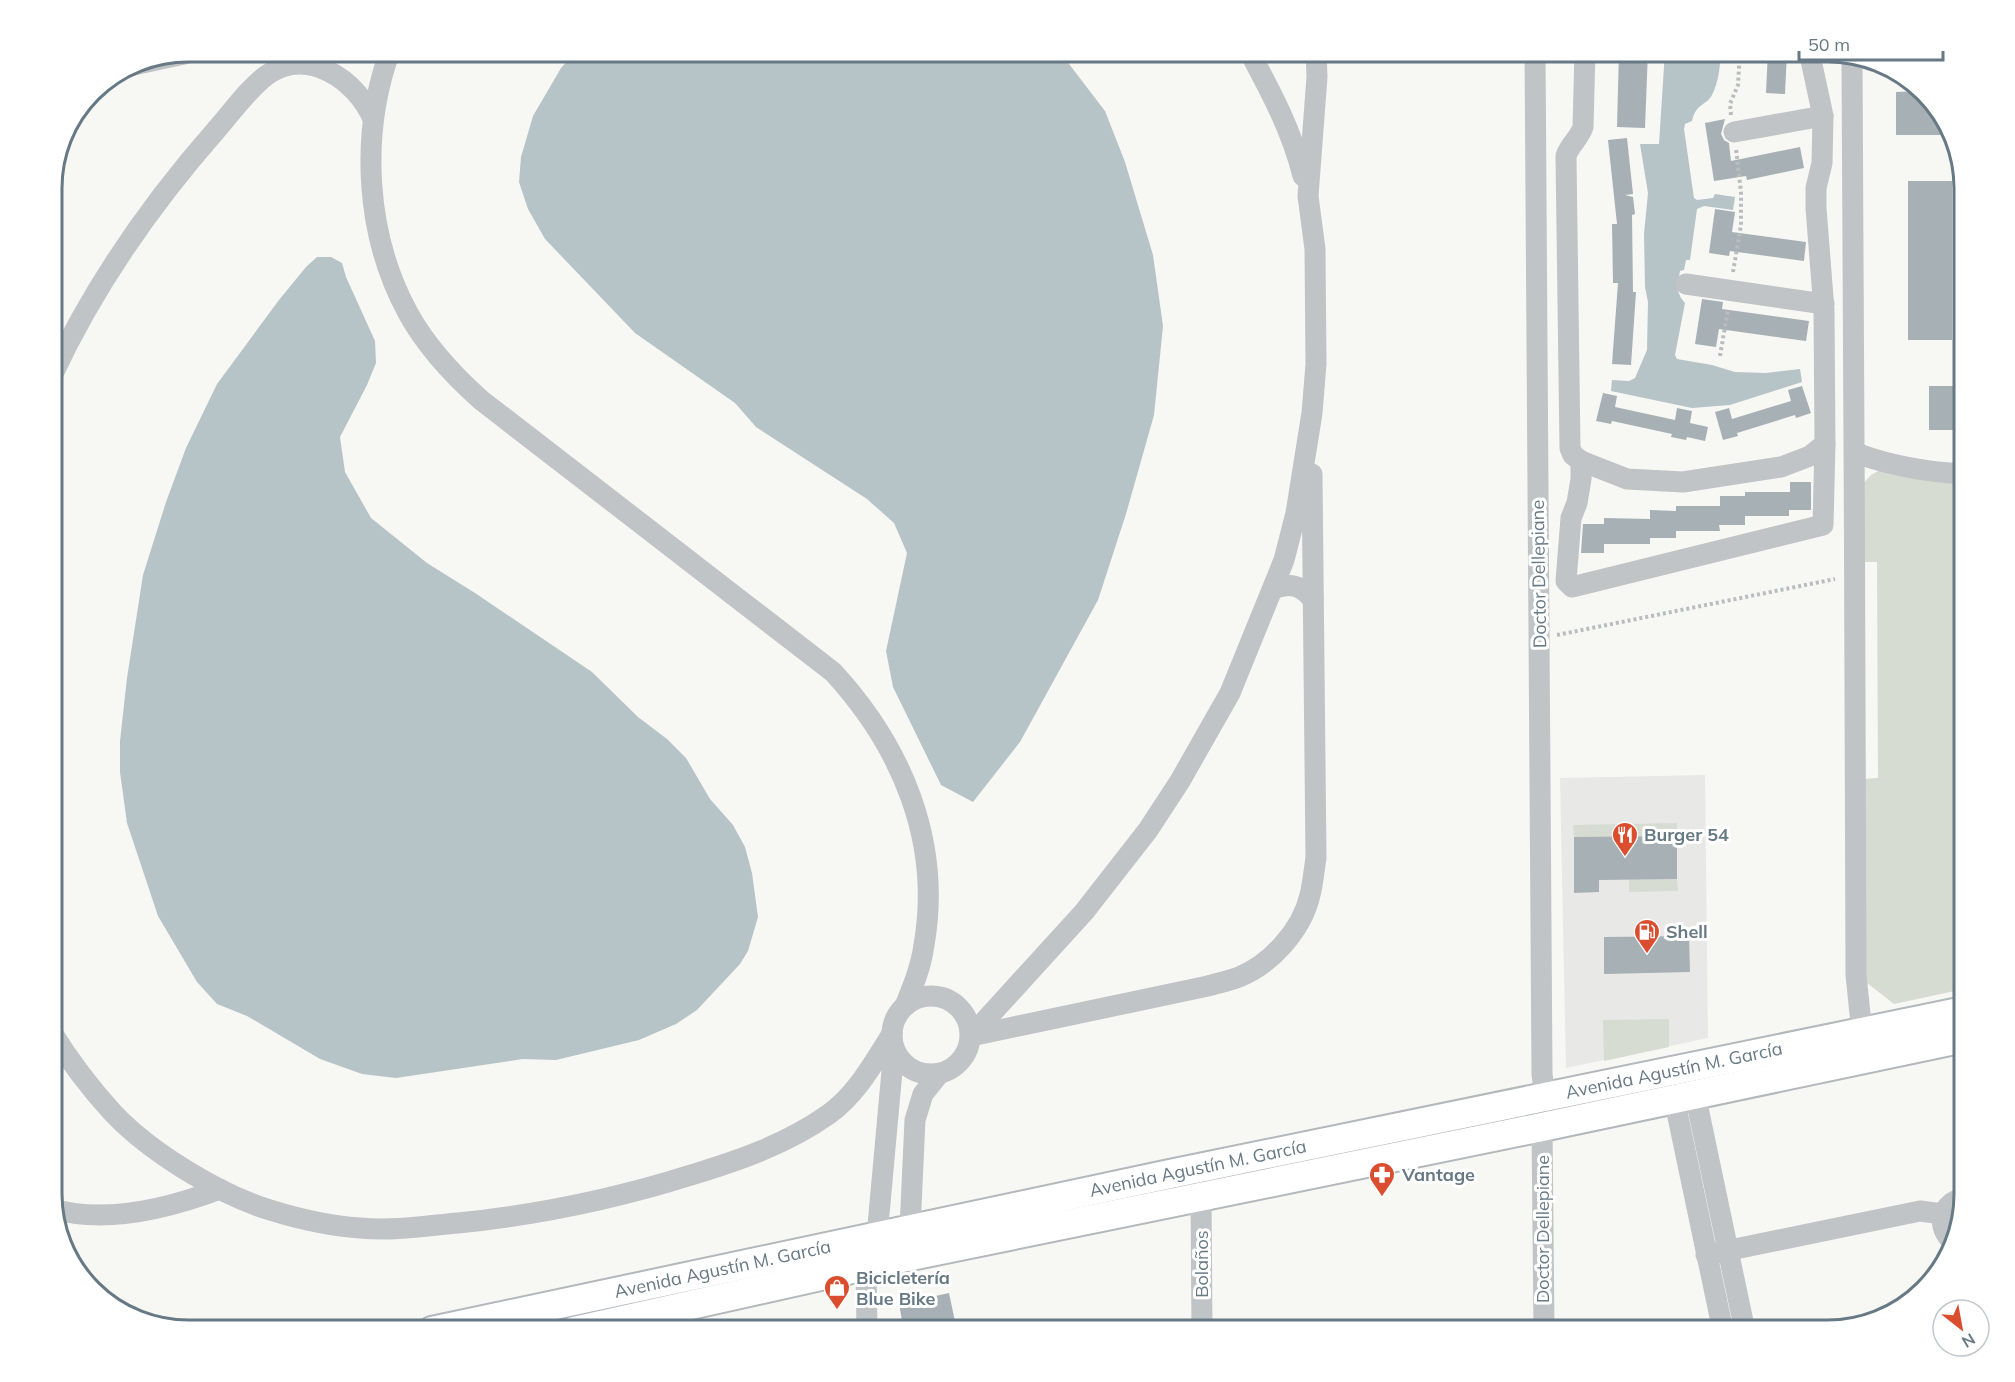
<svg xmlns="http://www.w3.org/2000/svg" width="2015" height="1382" viewBox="0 0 2015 1382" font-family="Mulish,sans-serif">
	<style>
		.built { fill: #e8e8e7 }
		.green { fill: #d7dcd3 }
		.water { fill: #b7c4c7 }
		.building { fill: #a7b0b5 }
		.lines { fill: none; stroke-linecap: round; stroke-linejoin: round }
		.secondary-casing { stroke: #b2b8bc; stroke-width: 32 }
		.path { stroke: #babdbf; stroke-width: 4; stroke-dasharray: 3 3; stroke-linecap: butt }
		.lane { stroke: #c0c4c7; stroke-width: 10 }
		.street { stroke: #c0c4c7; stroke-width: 21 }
		.secondary { stroke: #fff; stroke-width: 28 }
		.labels { text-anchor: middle; stroke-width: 6; stroke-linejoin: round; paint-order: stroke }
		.street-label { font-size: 18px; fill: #677984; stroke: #fff }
		.poi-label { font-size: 18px; font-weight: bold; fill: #677984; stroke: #fff; text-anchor: start }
		.rim { fill: none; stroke: #677984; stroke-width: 3 }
	</style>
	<rect width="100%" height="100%" fill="#f7f7f4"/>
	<!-- built -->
	<path class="built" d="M 1705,775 L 1708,1038 L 1566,1068 L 1560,778 Z"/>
	<!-- green -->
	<g class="green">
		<path d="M 1880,470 L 1964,483 L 1964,989 L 1894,1004 L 1862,979 L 1863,779 L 1878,778 L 1877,562 L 1862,562 L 1862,485 L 1871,475 Z"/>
		<path d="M 1677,823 L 1677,836 L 1629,837 L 1628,824 Z"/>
		<path d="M 1620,824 L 1620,837 L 1574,837 L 1573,825 Z"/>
		<path d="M 1629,879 L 1677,879 L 1678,891 L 1629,892 Z"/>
		<path d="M 1669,1019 L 1669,1047 L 1604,1061 L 1603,1020 Z"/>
	</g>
	<!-- water -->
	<g class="water">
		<path d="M 576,51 L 1053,51 L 1066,60 L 1105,111 L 1125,162 L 1153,255 L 1163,326 L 1154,415 L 1126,514 L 1098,600 L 1020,742 L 973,802 L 941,785 L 893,687 L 886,651 L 907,553 L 894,523 L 867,499 L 756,427 L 735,403 L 635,333 L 545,239 L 528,209 L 519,182 L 521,157 L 533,116 L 561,68 Z"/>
		<path d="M 1665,51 L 1721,51 C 1720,65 1719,82 1712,95 C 1706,106 1696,103 1692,121 L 1685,124 L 1684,129 L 1694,198 L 1697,200 L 1713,198 L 1715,194 L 1735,197 L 1733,210 L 1704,206 L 1697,209 L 1690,260 L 1686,260 L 1684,270 L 1680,271 C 1678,284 1675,292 1685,303 L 1675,355 L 1677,359 L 1712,365 L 1735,372 L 1766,373 L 1800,369 L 1802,382 L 1730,405 L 1692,408 L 1611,391 L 1612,380 L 1629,381 L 1635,378 L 1647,350 L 1648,302 L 1645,287 L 1644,234 L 1648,193 L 1640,144 L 1659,144 Z"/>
		<path d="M 317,257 L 331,257 L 342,263 L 346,277 L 375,341 L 376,363 L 367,385 L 340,437 L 345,472 L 371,518 L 427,563 L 475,593 L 592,672 L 638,717 L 667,739 L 686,758 L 710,799 L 733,825 L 745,847 L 752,873 L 758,917 L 748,951 L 740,964 L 697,1010 L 676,1024 L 639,1040 L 556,1060 L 523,1059 L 396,1078 L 362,1074 L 320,1059 L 247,1016 L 217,1004 L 197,982 L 158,916 L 127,823 L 120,772 L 120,741 L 127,678 L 143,575 L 166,502 L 186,448 L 217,384 L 279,300 L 306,267 Z"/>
	</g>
	<!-- building -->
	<g class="building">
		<path d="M 1619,51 L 1648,51 L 1645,128 L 1617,127 Z"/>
		<path d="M 1768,51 L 1787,51 L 1785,94 L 1766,93 Z"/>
		<path d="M 1920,91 L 1946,120 L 1950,135 L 1896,135 L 1896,92 Z"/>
		<path d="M 1725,119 L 1721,134 L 1724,140 L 1729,143 L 1731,161 L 1800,147 L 1804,168 L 1747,180 L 1746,176 L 1714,181 L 1705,123 Z"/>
		<path d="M 1627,138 L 1633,194 L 1625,195 L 1633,197 L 1635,214 L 1632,215 L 1633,292 L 1636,292 L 1631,365 L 1612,364 L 1618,283 L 1613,283 L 1612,224 L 1617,224 L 1608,140 Z"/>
		<rect x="1908" y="181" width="44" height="159"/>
		<path d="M 1715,209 L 1735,212 L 1732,232 L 1806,242 L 1804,261 L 1730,251 L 1729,256 L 1709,253 Z"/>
		<path d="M 1702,299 L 1723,302 L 1722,309 L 1809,321 L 1806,341 L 1719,329 L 1716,347 L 1695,344 Z"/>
		<path d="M 1802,386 L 1811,413 L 1796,418 L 1795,415 L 1737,433 L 1738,436 L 1723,440 L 1715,412 L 1729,408 L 1732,419 L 1791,401 L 1788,390 Z"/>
		<rect x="1929" y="386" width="35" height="44"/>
		<path d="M 1603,393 L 1617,396 L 1615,407 L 1675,420 L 1677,408 L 1692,411 L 1690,423 L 1708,427 L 1705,441 L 1687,437 L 1686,440 L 1671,437 L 1672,434 L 1612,421 L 1611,424 L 1596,421 Z"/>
		<path d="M 1790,482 L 1811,482 L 1811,510 L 1789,510 L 1789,516 L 1745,516 L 1745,525 L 1719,525 L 1720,531 L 1676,531 L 1676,538 L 1650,538 L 1650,544 L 1604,544 L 1604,553 L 1581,553 L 1583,524 L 1604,524 L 1604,518 L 1650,519 L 1650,510 L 1676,511 L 1676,506 L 1720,506 L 1720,496 L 1745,496 L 1745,492 L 1790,492 Z"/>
		<path d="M 1677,836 L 1677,879 L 1599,880 L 1599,892 L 1574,893 L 1574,837 Z"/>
		<path d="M 1689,936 L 1690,972 L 1604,974 L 1604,937 Z"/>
		<path d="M 949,1293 L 957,1331 L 904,1331 L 899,1304 Z"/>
	</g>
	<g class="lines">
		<defs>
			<g id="secondary">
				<path id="s1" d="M 432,1331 L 1170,1174 L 1964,1011"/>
				<path d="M 574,1331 L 901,1258 L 1542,1127 L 1964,1038"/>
			</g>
		</defs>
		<!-- secondary casing -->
		<use href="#secondary" class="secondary-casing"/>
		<!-- path -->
		<g class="path">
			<path d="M 1731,115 L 1730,104 L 1738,85 L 1740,51"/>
			<path d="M 1733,272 L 1741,225 L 1741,192 L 1736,149"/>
			<path d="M 1720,356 L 1728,309"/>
			<path d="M 1557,635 L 1835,579"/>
		</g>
		<!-- lane -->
		<path class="lane" d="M 1964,186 L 1964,198"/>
		<!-- street -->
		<g class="street">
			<path d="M 390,51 C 360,134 365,234 408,313 C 426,346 453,375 481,400 L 833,672 C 902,747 942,842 924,945 C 921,967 913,986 905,1006"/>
			<path d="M 1249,51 C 1271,92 1292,131 1303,176"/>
			<path d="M 1535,51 L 1542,1074 L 1545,1097"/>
			<path d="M 1585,51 L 1583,127 C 1579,139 1570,144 1566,156 L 1570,448 L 1573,455 L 1581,461 L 1627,479 L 1683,482 L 1781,467 L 1810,456 L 1825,444 L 1824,310 L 1816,208 L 1816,188 L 1822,163 L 1823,116 L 1809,51"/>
			<path d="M 1852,59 C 1855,364 1854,670 1856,975 L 1862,1033"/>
			<path d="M 129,66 L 198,51"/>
			<path d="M 1734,132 L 1823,116"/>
			<path d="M 1686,284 L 1824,304"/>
			<path d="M 51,378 C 93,287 151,204 217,129 C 232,112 249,88 267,75 C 307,46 357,80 373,119"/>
			<path d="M 1856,453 C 1891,466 1927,472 1964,474"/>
			<path d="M 1581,461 L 1581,479 L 1577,503 L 1571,518 L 1566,581 L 1572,587 L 1823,525 L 1825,444"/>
			<path d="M 1273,589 C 1290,582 1302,585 1313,600"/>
			<circle cx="931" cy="1035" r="39"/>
			<path d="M 51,1031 C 69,1060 90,1088 113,1113 C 150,1152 218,1194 270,1210 C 299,1219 330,1226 360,1228 C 393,1231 425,1226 458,1223 C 537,1215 615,1199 691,1175 C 740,1160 787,1144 829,1114 C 857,1094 874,1062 892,1034"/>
			<path d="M 971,1036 L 1084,912 L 1148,830 L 1180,781 L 1230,693 L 1284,560 L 1296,513 L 1312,413 L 1316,364 L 1315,249 L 1308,196 L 1317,77 L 1316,51"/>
			<path d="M 971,1036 L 1208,986 C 1218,983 1229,981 1239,977 C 1271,964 1302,930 1310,895 C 1313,883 1314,870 1316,858 L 1312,474"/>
			<path d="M 1695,1094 L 1745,1331"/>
			<path d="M 1674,1098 L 1723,1331"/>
			<path d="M 1542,1127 L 1544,1331"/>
			<path d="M 1201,1197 L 1202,1331"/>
			<path d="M 53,1209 C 106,1224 170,1208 220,1189"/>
			<path d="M 910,1229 L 915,1120 L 923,1094 L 939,1074"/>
			<path d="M 1950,1239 C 1936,1224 1942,1203 1963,1198"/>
			<path d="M 886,1244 L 877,1236 L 894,1049"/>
			<path d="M 1706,1255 L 1920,1211 L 1943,1214"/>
			<path d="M 858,1256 L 866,1266 L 867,1331"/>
		</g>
		<!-- secondary -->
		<use href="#secondary" class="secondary"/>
	</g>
	<!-- icons -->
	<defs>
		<symbol id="restaurant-pin" viewBox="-11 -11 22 30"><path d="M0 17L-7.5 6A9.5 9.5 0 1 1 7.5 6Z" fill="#db4d2f" stroke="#fff"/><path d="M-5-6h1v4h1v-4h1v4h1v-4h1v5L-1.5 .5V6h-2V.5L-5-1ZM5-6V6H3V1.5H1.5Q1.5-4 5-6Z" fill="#fff"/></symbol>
		<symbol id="fuel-pin" viewBox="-11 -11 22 30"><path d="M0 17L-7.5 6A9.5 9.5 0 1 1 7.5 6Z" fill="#db4d2f" stroke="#fff"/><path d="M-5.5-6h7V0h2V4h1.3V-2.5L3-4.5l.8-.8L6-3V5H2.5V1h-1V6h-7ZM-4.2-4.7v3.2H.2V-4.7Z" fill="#fff"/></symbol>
		<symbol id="pharmacy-pin" viewBox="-11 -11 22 30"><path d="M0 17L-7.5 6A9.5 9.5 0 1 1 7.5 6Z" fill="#db4d2f" stroke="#fff"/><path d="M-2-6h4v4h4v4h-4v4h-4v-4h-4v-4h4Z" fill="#fff"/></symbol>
		<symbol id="shop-pin" viewBox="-11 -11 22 30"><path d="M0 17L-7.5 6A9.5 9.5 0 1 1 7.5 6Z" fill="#db4d2f" stroke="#fff"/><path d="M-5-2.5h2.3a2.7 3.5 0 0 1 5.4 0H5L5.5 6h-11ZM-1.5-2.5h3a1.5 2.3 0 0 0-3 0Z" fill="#fff"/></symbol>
	</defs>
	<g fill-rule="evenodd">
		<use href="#restaurant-pin" x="1610" y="820" width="30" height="40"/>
		<use href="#fuel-pin" x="1632" y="917" width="30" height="40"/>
		<use href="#pharmacy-pin" x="1367" y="1160" width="30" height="40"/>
		<use href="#shop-pin" x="822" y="1273" width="30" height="40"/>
	</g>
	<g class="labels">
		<!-- street labels -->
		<g class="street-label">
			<text transform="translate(1539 574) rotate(-91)" y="6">Doctor Dellepiane</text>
			<text dy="6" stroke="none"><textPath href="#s1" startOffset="1269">Avenida Agustín M. García</textPath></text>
			<text dy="6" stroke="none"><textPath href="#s1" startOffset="783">Avenida Agustín M. García</textPath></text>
			<text transform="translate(1543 1229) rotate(-90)" y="6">Doctor Dellepiane</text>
			<text transform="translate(1202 1264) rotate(-90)" y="6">Bolaños</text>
			<text dy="6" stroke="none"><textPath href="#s1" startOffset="297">Avenida Agustín M. García</textPath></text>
		</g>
		<!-- poi labels -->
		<g class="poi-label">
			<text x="1644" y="841">Burger 54</text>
			<text x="1666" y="938">Shell</text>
			<text x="1402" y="1181">Vantage</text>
			<text x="856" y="1284">Bicicletería<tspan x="856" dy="21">Blue Bike</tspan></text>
		</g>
	</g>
	<!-- crop -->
	<path d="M0 0H2015V1382H0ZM188 62H1828A126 126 0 0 1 1954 188V1194A126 126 0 0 1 1828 1320H188A126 126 0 0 1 62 1194V188A126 126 0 0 1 188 62Z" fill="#fff" fill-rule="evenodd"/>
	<path class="rim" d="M188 62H1828A126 126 0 0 1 1954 188V1194A126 126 0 0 1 1828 1320H188A126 126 0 0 1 62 1194V188A126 126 0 0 1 188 62Z"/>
	<!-- north arrow -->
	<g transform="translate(1961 1328) rotate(149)"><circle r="28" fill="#ffffff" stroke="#c2c9ce" stroke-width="1.5"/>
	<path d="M0-4.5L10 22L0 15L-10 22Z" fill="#db4d2f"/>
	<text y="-9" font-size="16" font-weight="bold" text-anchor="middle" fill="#677984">N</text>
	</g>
	<!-- scale -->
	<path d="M1799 51v9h144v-9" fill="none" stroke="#677984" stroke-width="3"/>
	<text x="1808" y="51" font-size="18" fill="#677984" stroke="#ffffff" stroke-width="4.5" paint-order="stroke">50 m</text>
</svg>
